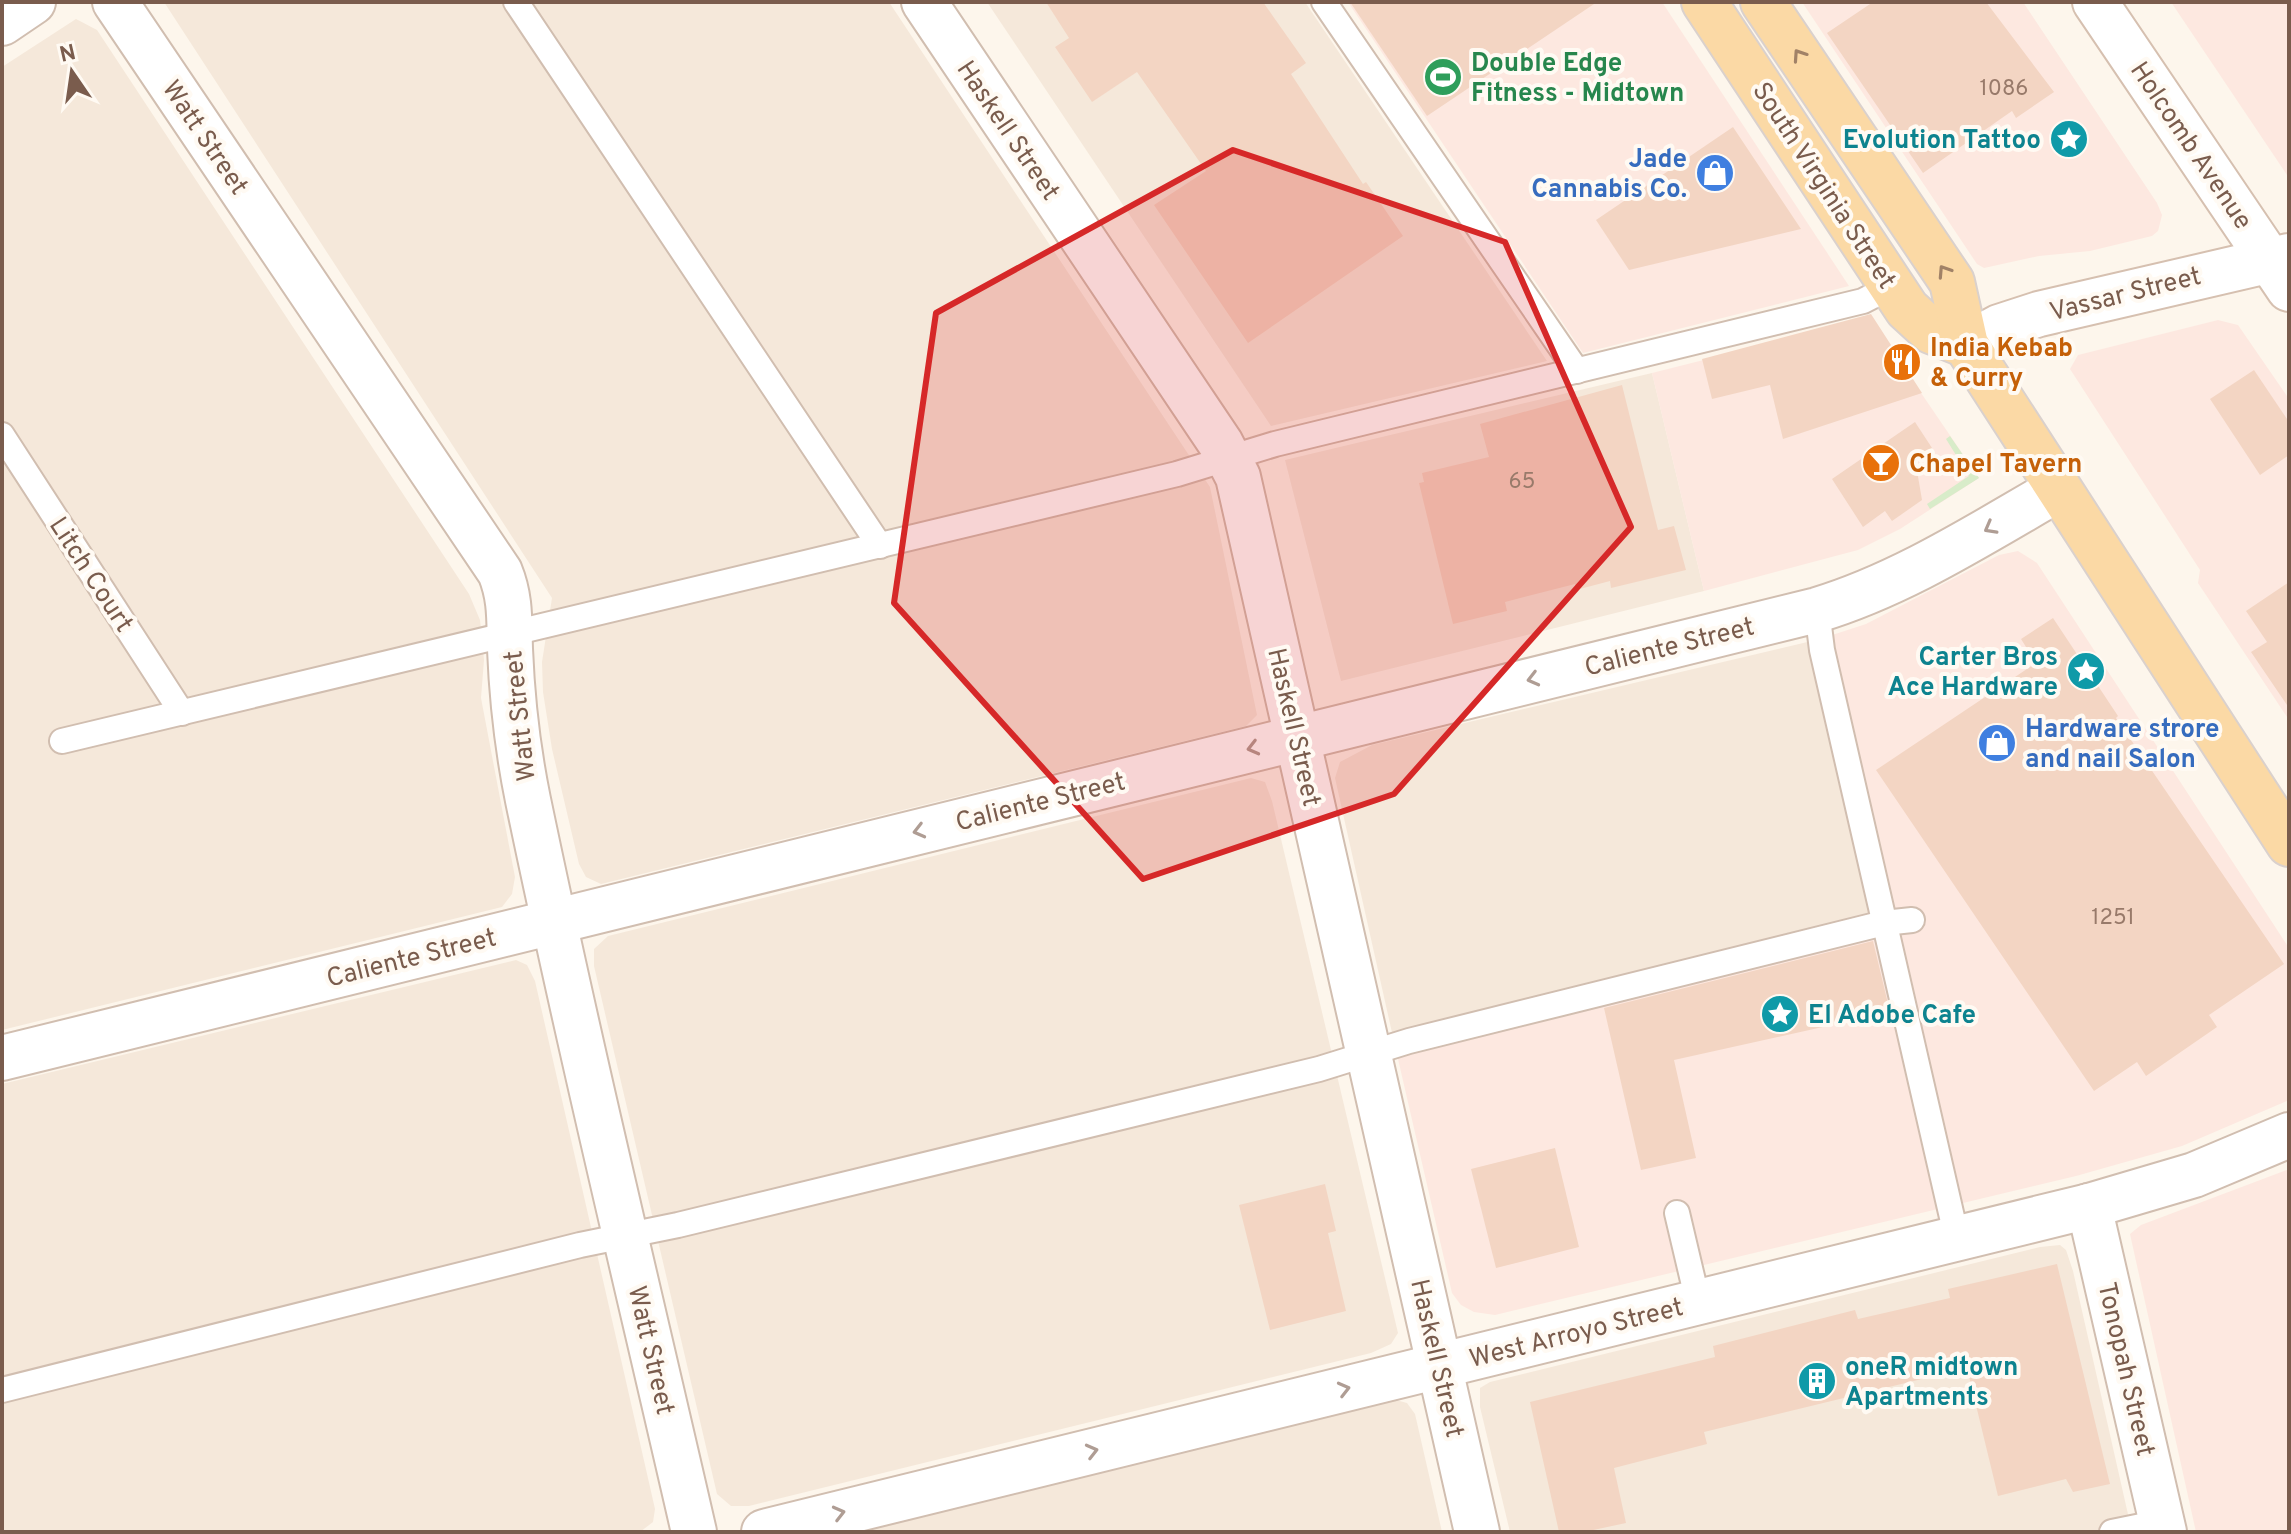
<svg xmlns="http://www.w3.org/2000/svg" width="2291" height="1534" viewBox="0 0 2291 1534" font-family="Overpass,sans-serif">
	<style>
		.residential { fill: #f5e8da }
		.commercial { fill: #fde8e0 }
		.green { fill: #d8ecc9 }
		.building { fill: #f3d5c3 }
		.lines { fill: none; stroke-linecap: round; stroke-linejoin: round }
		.lane-casing { stroke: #d1beb0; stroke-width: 28 }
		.street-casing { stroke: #d1beb0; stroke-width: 48 }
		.secondary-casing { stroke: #d6c0b0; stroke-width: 48 }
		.primary-casing { stroke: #dad1cd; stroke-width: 48 }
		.lane { stroke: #fff; stroke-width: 24 }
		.street { stroke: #fff; stroke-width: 44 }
		.secondary { stroke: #fff; stroke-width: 44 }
		.primary { stroke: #fbd9a5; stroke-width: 44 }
		.oneway { stroke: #a18267 }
		.oneway2 { stroke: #af9d94 }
		.marked { fill: #d62828; fill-opacity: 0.2; stroke: #d62828; stroke-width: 6; stroke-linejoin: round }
		.labels { text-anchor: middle; stroke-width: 8; stroke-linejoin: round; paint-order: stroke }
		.number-label { font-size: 22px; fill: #987a6a }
		.leisure-label { font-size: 26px; font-weight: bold; fill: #27864d; stroke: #fffaf3; text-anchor: start }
		.street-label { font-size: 26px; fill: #7a5c4d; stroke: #fffaf3 }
		.culture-label { font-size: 26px; font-weight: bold; fill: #0d838f; stroke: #fffaf3; text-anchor: end }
		.shop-label { font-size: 26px; font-weight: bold; fill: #366cbe; stroke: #fffaf3; text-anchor: end }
		.food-label { font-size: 26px; font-weight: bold; fill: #c56008; stroke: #fffaf3; text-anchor: start }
	</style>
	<rect width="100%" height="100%" fill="#fdf6ec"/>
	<!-- residential -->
	<g class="residential">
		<path d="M 164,2 L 889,2 L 1210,487 L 1257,715 L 1246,726 L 601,884 L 586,877 L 579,864 L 552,749 L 543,692 L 542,662 L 552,598 Z"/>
		<path d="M 987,2 L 1305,2 L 1547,361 L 1271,426 Z"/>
		<path d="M 76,19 L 97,30 L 469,594 L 480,620 L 484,660 L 481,698 L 515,877 L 512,894 L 502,907 L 2,1030 L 2,67 Z"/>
		<path d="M 1652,373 L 1704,591 L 1341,681 L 1285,460 Z"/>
		<path d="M 1820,639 L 1884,923 L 1395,1046 L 1335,778 L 1340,762 L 1372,745 Z"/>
		<path d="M 1251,778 L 1265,782 L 1272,801 L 1398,1333 L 1391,1344 L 1371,1353 L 749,1506 L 731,1506 L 717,1494 L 594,966 L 594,949 L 608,936 Z"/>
		<path d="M 516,960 L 527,965 L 535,981 L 655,1509 L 653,1522 L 640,1532 L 2,1532 L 2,1084 Z"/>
		<path d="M 2060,1245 L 2066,1250 L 2073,1271 L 2132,1532 L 1510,1532 L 1480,1407 L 1480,1388 L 1490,1382 L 2040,1247 Z"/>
		<path d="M 1396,1400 L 1407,1403 L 1415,1414 L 1442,1532 L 858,1532 Z"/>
	</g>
	<!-- commercial -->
	<g class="commercial">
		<path d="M 1348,2 L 1662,2 L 1849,286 L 1583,353 Z"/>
		<path d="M 1802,2 L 2023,2 L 2157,203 L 2162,215 L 2158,231 L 2152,236 L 2090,251 L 2039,256 L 1984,268 L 1977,264 Z"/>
		<path d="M 2171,2 L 2289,2 L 2289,178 Z"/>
		<path d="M 1870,318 L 1979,478 L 1900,529 L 1858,550 L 1704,591 L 1652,373 Z"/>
		<path d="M 2218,320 L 2238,325 L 2289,399 L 2289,720 L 2198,583 L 2200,570 L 2070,369 L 2078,355 Z"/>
		<path d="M 2018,551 L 2037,563 L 2289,948 L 2289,1100 L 2182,1146 L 2076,1176 L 1495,1315 L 1474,1312 L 1461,1305 L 1452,1293 L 1395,1046 L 1884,923 L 1820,639 L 1866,624 L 1999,555 Z"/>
		<path d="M 2289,1169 L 2289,1532 L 2196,1532 L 2130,1234 L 2141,1225 Z"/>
	</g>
	<!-- green -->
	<path class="green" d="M 1950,436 L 1979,478 L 1930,509 L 1927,504 L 1969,476 L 1946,439 Z"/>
	<!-- building -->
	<g class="building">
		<path d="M 1046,2 L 1263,2 L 1306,63 L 1291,74 L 1363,184 L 1366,182 L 1403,236 L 1248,343 L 1154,205 L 1206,171 L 1137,72 L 1092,102 L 1055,47 L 1069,38 Z"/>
		<path d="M 1350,2 L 1597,2 L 1427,116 Z"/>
		<path d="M 1873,2 L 1986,2 L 2054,92 L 2016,118 L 2012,111 L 1923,173 L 1827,33 Z"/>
		<path d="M 1733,127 L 1801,229 L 1629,270 L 1596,220 Z"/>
		<path d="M 1871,314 L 1922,393 L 1783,439 L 1770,385 L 1712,399 L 1702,359 Z"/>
		<path d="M 2254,370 L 2289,422 L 2289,455 L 2260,475 L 2210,399 Z"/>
		<path d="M 1622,385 L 1658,530 L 1674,526 L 1686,570 L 1611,588 L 1610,581 L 1576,590 L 1575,584 L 1505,602 L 1507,611 L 1453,624 L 1419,483 L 1424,482 L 1422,473 L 1489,457 L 1480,424 Z"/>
		<path d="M 1915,422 L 1932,448 L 1915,459 L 1922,500 L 1892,521 L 1885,511 L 1863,527 L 1832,479 Z"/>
		<path d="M 2289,582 L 2289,708 L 2251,652 L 2267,642 L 2246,611 Z"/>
		<path d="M 2053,618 L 2118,716 L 2116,718 L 2284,964 L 2209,1015 L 2217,1027 L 2146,1076 L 2137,1062 L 2094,1091 L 1876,770 L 2036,663 L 2021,639 Z"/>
		<path d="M 1873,941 L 1890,1012 L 1674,1060 L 1696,1158 L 1641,1170 L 1604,1008 Z"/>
		<path d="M 1555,1148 L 1579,1247 L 1496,1268 L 1471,1169 Z"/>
		<path d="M 1325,1184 L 1336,1231 L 1328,1233 L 1346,1311 L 1270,1330 L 1239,1205 Z"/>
		<path d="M 2057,1264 L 2110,1484 L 2073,1492 L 2066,1479 L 1998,1496 L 1967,1368 L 1704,1432 L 1707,1444 L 1614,1468 L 1626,1523 L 1584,1532 L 1559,1532 L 1530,1402 L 1715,1357 L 1713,1346 L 1855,1310 L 1858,1319 L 1950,1298 L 1948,1289 Z"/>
	</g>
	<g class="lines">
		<defs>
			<g id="lane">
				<path d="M 516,2 L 880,546"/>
				<path d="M 1324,2 L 1577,371"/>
				<path d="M 2,435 L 182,713"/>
				<path d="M 1817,610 L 1822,650 L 1957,1239"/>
				<path d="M 62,741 L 1177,474 L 1275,444 L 1863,301 L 1892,286"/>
				<path d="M 1677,1213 L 1698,1302"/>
				<path d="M 2,1390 L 580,1245 L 678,1225 L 1319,1069 L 1409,1041 L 1884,923 L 1912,920"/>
				<path d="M 2112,1532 L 2161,1522"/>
			</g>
			<g id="street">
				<path d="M 115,2 L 500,572 C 511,599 509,621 510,649 C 512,699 518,751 528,800 C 579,1045 638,1288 694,1532"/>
				<path d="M 924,2 L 1221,444 L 1238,477 L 1477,1532"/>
				<path d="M 2,23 L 33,2"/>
				<path d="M 2,1058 L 1817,610 C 1903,584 1980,534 2057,490"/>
				<path d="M 2089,1206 L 2164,1532"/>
				<path d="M 764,1532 L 2089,1206 L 2194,1175 L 2289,1135"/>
			</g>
			<g id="secondary">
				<path d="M 2095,2 L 2289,289"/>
				<path d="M 1966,345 L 1999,327 L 2039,314 L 2289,256"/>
			</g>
			<g id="primary">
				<path d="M 1704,2 L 1907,309 L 1931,331 L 1966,345"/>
				<path d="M 1763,2 L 1952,282 L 1966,345 L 2289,844"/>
			</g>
		</defs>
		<!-- lane casing -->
		<use href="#lane" class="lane-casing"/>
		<!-- street casing -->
		<use href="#street" class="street-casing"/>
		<!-- secondary casing -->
		<use href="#secondary" class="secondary-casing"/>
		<!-- primary casing -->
		<use href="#primary" class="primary-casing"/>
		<!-- lane -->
		<use href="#lane" class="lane"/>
		<!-- street -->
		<use href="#street" class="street"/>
		<!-- secondary -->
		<use href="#secondary" class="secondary"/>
		<!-- primary -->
		<use href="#primary" class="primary"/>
	</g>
	<!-- one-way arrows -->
	<defs><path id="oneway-chevron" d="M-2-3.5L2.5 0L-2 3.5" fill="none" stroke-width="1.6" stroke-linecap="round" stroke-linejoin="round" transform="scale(2)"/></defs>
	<g class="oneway">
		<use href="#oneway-chevron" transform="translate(1799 55) rotate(-124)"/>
		<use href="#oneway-chevron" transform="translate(1944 271) rotate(-123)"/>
	</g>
	<g class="oneway2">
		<use href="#oneway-chevron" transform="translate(1990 528) rotate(151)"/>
		<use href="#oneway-chevron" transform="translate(1533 679) rotate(166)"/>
		<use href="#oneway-chevron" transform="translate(1253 748) rotate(166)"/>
		<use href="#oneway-chevron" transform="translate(919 831) rotate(166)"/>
		<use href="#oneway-chevron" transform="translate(1344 1389) rotate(-14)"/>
		<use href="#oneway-chevron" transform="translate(1092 1451) rotate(-14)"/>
		<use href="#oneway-chevron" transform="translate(839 1513) rotate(-14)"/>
	</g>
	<!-- marked area -->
	<path class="marked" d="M 1233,150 L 1505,242 L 1631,527 L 1394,794 L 1143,879 L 894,603 L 936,313 Z"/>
	<!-- icons -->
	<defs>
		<symbol id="stadium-disc" viewBox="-11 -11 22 22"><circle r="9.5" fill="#2e9e5b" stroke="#fffaf3"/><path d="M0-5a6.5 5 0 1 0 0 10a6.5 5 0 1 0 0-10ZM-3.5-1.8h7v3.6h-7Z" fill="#fff"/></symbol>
		<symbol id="sight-disc" viewBox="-11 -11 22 22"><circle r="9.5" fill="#0f9aa8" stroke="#fffaf3"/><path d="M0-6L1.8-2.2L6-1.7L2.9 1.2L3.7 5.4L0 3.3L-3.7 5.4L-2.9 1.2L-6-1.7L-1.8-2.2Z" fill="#fff"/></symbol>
		<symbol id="shop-disc" viewBox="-11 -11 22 22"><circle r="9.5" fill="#3f7fe0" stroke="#fffaf3"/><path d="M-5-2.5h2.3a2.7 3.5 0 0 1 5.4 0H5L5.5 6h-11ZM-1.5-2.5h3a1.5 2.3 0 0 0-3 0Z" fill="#fff"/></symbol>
		<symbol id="restaurant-disc" viewBox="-11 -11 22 22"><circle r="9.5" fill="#e8710a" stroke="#fffaf3"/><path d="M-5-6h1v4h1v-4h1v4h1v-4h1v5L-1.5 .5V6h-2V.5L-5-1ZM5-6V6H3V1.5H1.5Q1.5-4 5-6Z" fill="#fff"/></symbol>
		<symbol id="bar-disc" viewBox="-11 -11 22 22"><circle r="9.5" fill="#e8710a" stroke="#fffaf3"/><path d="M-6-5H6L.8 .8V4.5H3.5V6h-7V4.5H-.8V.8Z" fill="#fff"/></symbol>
		<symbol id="building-disc" viewBox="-11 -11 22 22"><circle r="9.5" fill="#0f9aa8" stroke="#fffaf3"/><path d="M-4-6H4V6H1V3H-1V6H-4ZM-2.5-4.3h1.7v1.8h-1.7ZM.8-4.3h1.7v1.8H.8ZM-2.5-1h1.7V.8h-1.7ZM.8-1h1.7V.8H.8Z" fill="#fff"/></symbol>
	</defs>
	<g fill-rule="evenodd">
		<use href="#stadium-disc" x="1421" y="55" width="44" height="44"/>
		<use href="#sight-disc" x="2047" y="117" width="44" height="44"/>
		<use href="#shop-disc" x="1693" y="151" width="44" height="44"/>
		<use href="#restaurant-disc" x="1880" y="340" width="44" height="44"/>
		<use href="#bar-disc" x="1859" y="441" width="44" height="44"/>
		<use href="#sight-disc" x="2064" y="649" width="44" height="44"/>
		<use href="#shop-disc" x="1975" y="721" width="44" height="44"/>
		<use href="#sight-disc" x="1758" y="992" width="44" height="44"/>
		<use href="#building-disc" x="1795" y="1359" width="44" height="44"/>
	</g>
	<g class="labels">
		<!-- number labels -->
		<g class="number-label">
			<text x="2004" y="95">1086</text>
			<text x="1522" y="488">65</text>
			<text x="2113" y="924">1251</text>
		</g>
		<!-- leisure labels -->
		<g class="leisure-label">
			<text x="1471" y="71">Double Edge<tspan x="1471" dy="30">Fitness - Midtown</tspan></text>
		</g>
		<!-- street labels -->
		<g class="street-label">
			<text transform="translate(1009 130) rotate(56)" y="9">Haskell Street</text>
			<text transform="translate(206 137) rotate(56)" y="9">Watt Street</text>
			<text transform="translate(2192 145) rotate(56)" y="9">Holcomb Avenue</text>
			<text transform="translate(1825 185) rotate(57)" y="9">South Virginia Street</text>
			<text transform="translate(2125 293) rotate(-14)" y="9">Vassar Street</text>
			<text transform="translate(92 574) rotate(57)" y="9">Litch Court</text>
			<text transform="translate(1669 646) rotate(-14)" y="9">Caliente Street</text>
			<text transform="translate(519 716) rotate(-96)" y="9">Watt Street</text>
			<text transform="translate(1295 727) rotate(77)" y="9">Haskell Street</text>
			<text transform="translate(1040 801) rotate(-14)" y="9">Caliente Street</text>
			<text transform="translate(411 957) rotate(-14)" y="9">Caliente Street</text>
			<text transform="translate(1576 1332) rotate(-14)" y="9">West Arroyo Street</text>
			<text transform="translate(652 1350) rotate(77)" y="9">Watt Street</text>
			<text transform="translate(1438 1358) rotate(77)" y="9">Haskell Street</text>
			<text transform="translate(2127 1369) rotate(77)" y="9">Tonopah Street</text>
		</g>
		<!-- culture labels -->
		<g class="culture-label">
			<text x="2041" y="148">Evolution Tattoo</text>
			<text x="2058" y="665">Carter Bros<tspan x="2058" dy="30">Ace Hardware</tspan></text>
			<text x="1808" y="1023" text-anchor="start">El Adobe Cafe</text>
			<text x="1845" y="1375" text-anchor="start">oneR midtown<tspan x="1845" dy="30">Apartments</tspan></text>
		</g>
		<!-- shop labels -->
		<g class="shop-label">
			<text x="1687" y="167">Jade<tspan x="1687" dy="30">Cannabis Co.</tspan></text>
			<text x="2025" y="737" text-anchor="start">Hardware strore<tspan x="2025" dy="30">and nail Salon</tspan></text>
		</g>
		<!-- food labels -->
		<g class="food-label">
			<text x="1930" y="356">India Kebab<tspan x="1930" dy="30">&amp; Curry</tspan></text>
			<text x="1909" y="472">Chapel Tavern</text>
		</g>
	</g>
	<!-- border -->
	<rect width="2291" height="1534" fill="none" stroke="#7a5c4d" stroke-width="8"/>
	<!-- north arrow -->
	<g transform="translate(72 72) rotate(347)" stroke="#fffaf3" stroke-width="6" paint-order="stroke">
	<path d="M0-6L14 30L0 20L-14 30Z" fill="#7a5c4d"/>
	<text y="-12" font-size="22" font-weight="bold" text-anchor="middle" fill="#7a5c4d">N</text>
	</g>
</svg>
